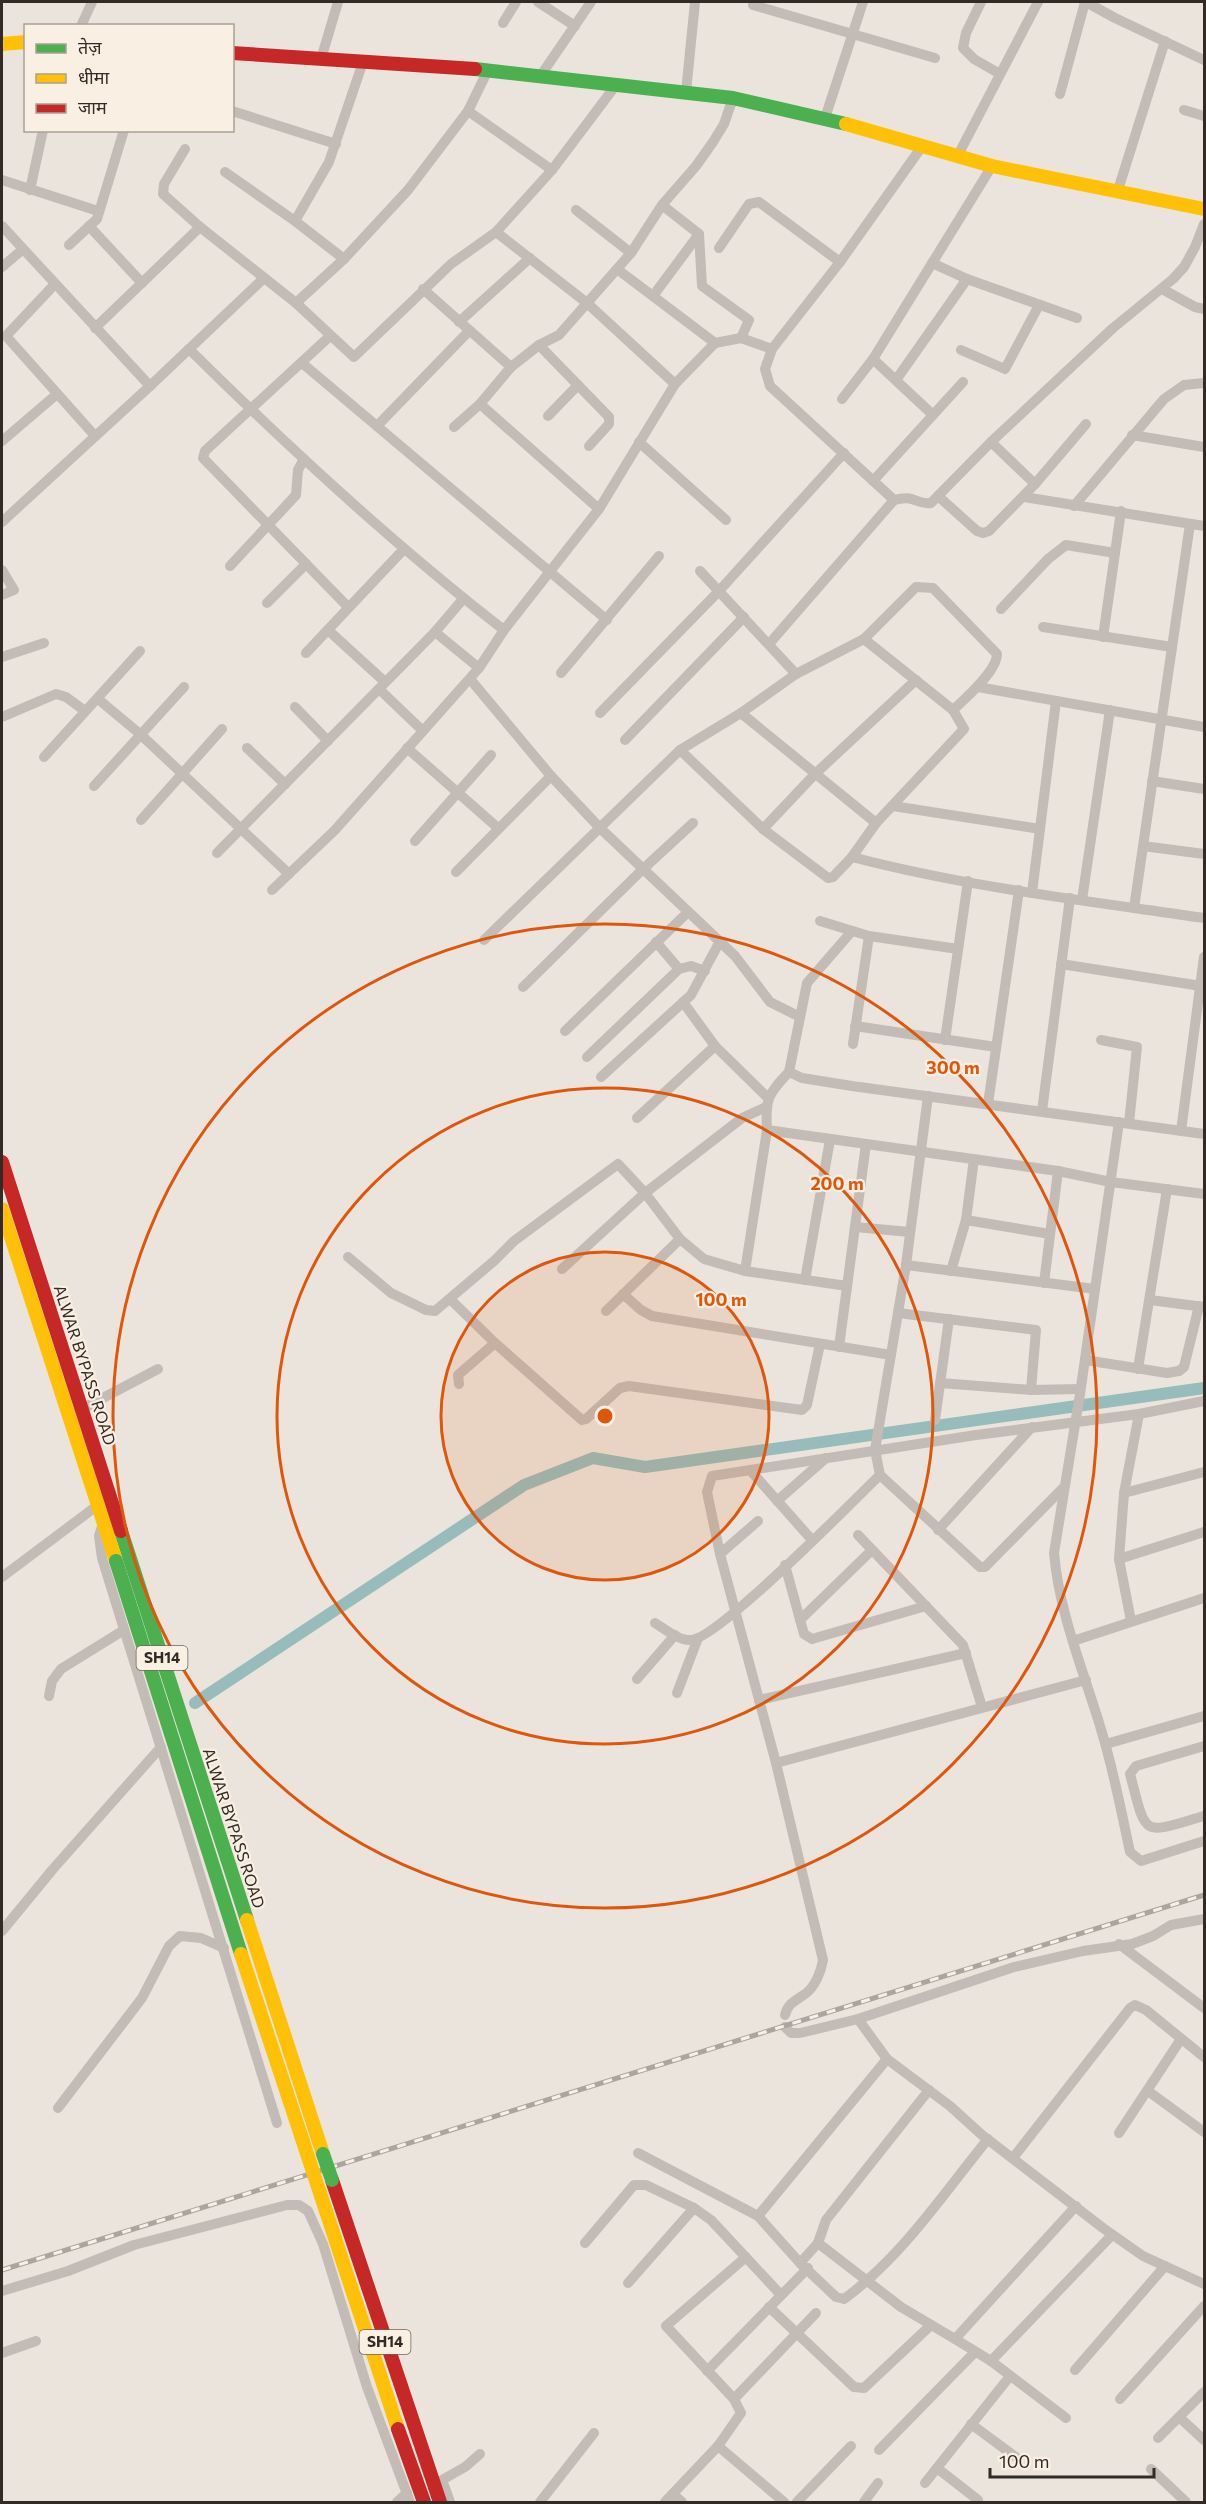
<svg xmlns="http://www.w3.org/2000/svg" width="1206" height="2504" viewBox="0 0 1206 2504" font-family="Commissioner,'Noto Sans Devanagari',sans-serif">
	<style>
		.lines { fill: none; stroke-linecap: round; stroke-linejoin: round }
		.canal { stroke: #98bcbc; stroke-width: 12 }
		.street { stroke: #c3bcb6; stroke-width: 10 }
		.fast { stroke: #4caf50; stroke-width: 14 }
		.slow { stroke: #ffc107; stroke-width: 14 }
		.jam { stroke: #c62828; stroke-width: 14 }
		.rail-casing { stroke: #aba5a0; stroke-width: 5 }
		.rail { stroke: #f9efe2; stroke-width: 3; stroke-dasharray: 9; stroke-linecap: butt }
		.fast-bridge { stroke: #4caf50; stroke-width: 14 }
		.slow-bridge { stroke: #ffc107; stroke-width: 14 }
		.jam-bridge { stroke: #c62828; stroke-width: 14 }
		.ring { fill: none; stroke: #df570d; stroke-width: 3 }
		.labels { text-anchor: middle; stroke-width: 4.5; stroke-linejoin: round; paint-order: stroke }
		.shield { fill: #f9efe2; stroke: #6e645e; stroke-width: 1.5 }
		.shield-label { font-size: 15px; font-weight: bold; fill: #332925 }
		.street-label { font-size: 16px; fill: #332925; stroke: #f9efe2 }
		.centre { fill: #df570d; stroke: #f9efe2; stroke-width: 3 }
		.ring-label { font-size: 18px; text-anchor: middle; font-weight: bold; fill: #df570d; stroke: #f9efe2; stroke-width: 4.5; stroke-linejoin: round; paint-order: stroke }
	</style>
	<rect width="100%" height="100%" fill="#ebe4dc"/>
	<g class="lines">
		<!-- canal -->
		<path class="canal" d="M 195,1703 L 524,1485 L 593,1458 L 645,1467 L 1204,1388"/>
		<!-- street -->
		<g class="street">
			<path d="M 538,2 L 575,26"/>
			<path d="M 981,2 L 966,33 L 963,48 L 974,59 L 1000,74"/>
			<path d="M 1086,2 L 1115,18 L 1204,60"/>
			<path d="M 753,5 L 935,58"/>
			<path d="M 503,23 L 516,2"/>
			<path d="M 81,26 L 92,2"/>
			<path d="M 321,59 L 338,2"/>
			<path d="M 541,75 L 591,2"/>
			<path d="M 686,92 L 695,2"/>
			<path d="M 1060,94 L 1085,2"/>
			<path d="M 1184,110 L 1204,116"/>
			<path d="M 232,111 L 336,144"/>
			<path d="M 468,111 L 552,170"/>
			<path d="M 825,118 L 863,2"/>
			<path d="M 185,149 L 164,184 L 163,194 L 200,227 L 296,303 L 354,357 L 451,264 L 496,232 L 552,170 L 616,85"/>
			<path d="M 957,157 L 1038,2"/>
			<path d="M 225,172 L 295,221 L 344,259"/>
			<path d="M 2,180 L 98,211"/>
			<path d="M 30,190 L 43,130"/>
			<path d="M 1117,193 L 1165,41"/>
			<path d="M 576,210 L 631,253"/>
			<path d="M 295,221 L 329,162 L 363,62"/>
			<path d="M 2,226 L 150,386"/>
			<path d="M 89,226 L 142,283"/>
			<path d="M 496,232 L 587,303 L 675,384"/>
			<path d="M 699,234 L 702,286 L 749,320 L 741,338"/>
			<path d="M 69,245 L 97,219 L 124,130"/>
			<path d="M 719,248 L 749,204 L 759,202 L 840,262"/>
			<path d="M 932,263 L 967,279 L 1077,318"/>
			<path d="M 2,267 L 22,250"/>
			<path d="M 617,269 L 715,343"/>
			<path d="M 54,285 L 6,336 L 95,436"/>
			<path d="M 423,289 L 511,367 L 480,404 L 599,509"/>
			<path d="M 1162,289 L 1195,307 L 1204,309"/>
			<path d="M 653,296 L 699,234 L 662,205"/>
			<path d="M 296,303 L 344,259 L 408,190 L 468,111 L 488,70"/>
			<path d="M 459,322 L 530,258"/>
			<path d="M 95,328 L 200,227"/>
			<path d="M 330,336 L 205,451 L 203,458 L 348,607"/>
			<path d="M 539,345 L 609,417 L 609,424 L 589,446"/>
			<path d="M 189,349 C 289,448 393,544 504,630"/>
			<path d="M 961,350 L 1005,369 L 1039,305"/>
			<path d="M 873,359 L 933,415 L 873,481"/>
			<path d="M 302,363 L 607,620"/>
			<path d="M 511,367 L 539,345 L 559,335 L 631,253 L 662,205 L 696,166 L 713,142 L 724,124 L 733,98"/>
			<path d="M 896,380 L 967,279"/>
			<path d="M 842,399 L 873,359 L 992,166"/>
			<path d="M 933,415 L 963,382"/>
			<path d="M 548,416 L 578,385"/>
			<path d="M 377,426 L 468,332"/>
			<path d="M 454,427 L 480,404"/>
			<path d="M 1132,435 L 1204,447"/>
			<path d="M 2,441 L 57,394"/>
			<path d="M 639,442 L 726,520"/>
			<path d="M 991,442 L 1035,484"/>
			<path d="M 938,496 L 977,531 L 983,533 L 989,531 L 1035,484 L 1086,424"/>
			<path d="M 1024,497 L 1204,526"/>
			<path d="M 894,500 C 916,494 915,505 931,503 L 991,442 L 1113,328 L 1173,279 L 1184,267 L 1195,247 L 1204,224"/>
			<path d="M 1074,506 L 1164,399 L 1184,385 L 1204,383"/>
			<path d="M 2,522 L 150,386 L 263,279"/>
			<path d="M 230,566 L 296,495 L 298,470 L 304,459"/>
			<path d="M 2,570 L 14,590 L 2,595"/>
			<path d="M 700,571 L 796,674"/>
			<path d="M 916,587 L 933,588 L 997,654 C 997,671 966,698 953,710 L 864,639 Z"/>
			<path d="M 267,603 L 306,564"/>
			<path d="M 1001,609 L 1048,559 L 1066,545 L 1115,553"/>
			<path d="M 1043,627 L 1172,647"/>
			<path d="M 328,630 L 385,682"/>
			<path d="M 435,632 L 463,599"/>
			<path d="M 1103,637 L 1121,511"/>
			<path d="M 864,639 L 796,674 L 741,713 L 680,750 L 763,829 L 828,878 L 833,877 L 852,857 C 967,887 1087,901 1204,918"/>
			<path d="M 769,644 L 894,500 L 770,386 L 765,369 L 772,349"/>
			<path d="M 306,653 L 404,549"/>
			<path d="M 2,657 L 44,643"/>
			<path d="M 561,673 L 659,556"/>
			<path d="M 470,679 L 551,776 L 600,828 L 735,956 L 770,1002 L 800,1017"/>
			<path d="M 978,687 L 1204,727"/>
			<path d="M 379,689 L 423,731"/>
			<path d="M 98,699 L 140,734 L 289,874"/>
			<path d="M 295,707 L 328,741"/>
			<path d="M 600,713 L 719,591 L 844,453"/>
			<path d="M 741,713 L 876,823 L 964,729 L 953,710"/>
			<path d="M 2,717 L 56,694 L 66,697 L 85,711"/>
			<path d="M 625,740 L 744,617"/>
			<path d="M 247,748 L 285,784"/>
			<path d="M 407,748 L 498,828"/>
			<path d="M 44,757 L 140,651"/>
			<path d="M 1152,781 L 1204,789"/>
			<path d="M 94,786 L 184,687"/>
			<path d="M 893,806 L 1040,829"/>
			<path d="M 141,820 L 222,729"/>
			<path d="M 763,829 L 815,774 L 916,680"/>
			<path d="M 415,841 L 491,755"/>
			<path d="M 1143,846 L 1204,854"/>
			<path d="M 217,853 L 435,632 L 479,668"/>
			<path d="M 852,857 L 876,823"/>
			<path d="M 456,872 L 551,776"/>
			<path d="M 272,890 L 335,830 L 479,668 L 504,630 L 599,509 L 675,384 L 715,343 L 741,338 L 772,349 L 840,262 L 923,145"/>
			<path d="M 1032,893 L 1056,701"/>
			<path d="M 1082,900 L 1110,710"/>
			<path d="M 1134,908 L 1190,524"/>
			<path d="M 820,921 L 869,936 L 958,949"/>
			<path d="M 852,931 L 807,983 L 789,1072 L 802,1078 L 852,1086 L 1204,1134"/>
			<path d="M 484,940 L 680,750"/>
			<path d="M 656,942 L 679,969"/>
			<path d="M 1061,964 L 1201,986"/>
			<path d="M 523,987 L 642,870 L 693,823"/>
			<path d="M 683,1002 L 715,1046 L 768,1098"/>
			<path d="M 855,1026 L 996,1047"/>
			<path d="M 565,1031 L 687,913"/>
			<path d="M 945,1040 L 968,881"/>
			<path d="M 1101,1040 L 1137,1047 L 1129,1123"/>
			<path d="M 853,1044 L 869,936"/>
			<path d="M 587,1057 L 679,969 L 691,966 L 705,971"/>
			<path d="M 601,1077 L 691,995 L 719,943"/>
			<path d="M 988,1104 L 1019,890"/>
			<path d="M 1042,1111 L 1070,898"/>
			<path d="M 637,1118 L 715,1046"/>
			<path d="M 1119,1122 L 1080,1394 L 1054,1553 C 1059,1612 1083,1670 1100,1726 C 1113,1767 1121,1810 1130,1852 L 1141,1861 L 1204,1841"/>
			<path d="M 767,1130 C 765,1099 768,1094 789,1072"/>
			<path d="M 1181,1131 L 1204,957"/>
			<path d="M 974,1159 L 966,1220 L 1050,1234"/>
			<path d="M 1058,1171 L 1111,1182 L 1204,1194"/>
			<path d="M 855,1227 L 910,1232"/>
			<path d="M 348,1257 L 391,1293 L 426,1310 L 435,1311 L 494,1261 L 514,1241 L 618,1164 L 645,1193 L 680,1239 L 704,1259 L 745,1271 L 847,1286"/>
			<path d="M 906,1265 L 1095,1289"/>
			<path d="M 562,1269 L 645,1193 L 742,1118 L 766,1107"/>
			<path d="M 745,1271 L 767,1130 L 1058,1171 L 1044,1283"/>
			<path d="M 951,1271 L 966,1220"/>
			<path d="M 805,1280 L 830,1140"/>
			<path d="M 623,1294 L 641,1310 L 652,1316 L 891,1355"/>
			<path d="M 450,1299 L 495,1343 L 582,1420 L 586,1419 L 620,1388 L 629,1386 L 802,1410 L 807,1405 L 820,1344"/>
			<path d="M 1150,1300 L 1204,1307"/>
			<path d="M 606,1311 L 680,1239"/>
			<path d="M 898,1313 L 1036,1330 L 1031,1390"/>
			<path d="M 839,1347 L 866,1144"/>
			<path d="M 1085,1360 L 1167,1373 L 1179,1371 L 1184,1367 L 1199,1306"/>
			<path d="M 1138,1369 L 1167,1189"/>
			<path d="M 940,1383 L 1031,1390 L 1080,1389"/>
			<path d="M 459,1384 L 458,1375 L 495,1343"/>
			<path d="M 82,1409 L 158,1369"/>
			<path d="M 935,1420 L 949,1319"/>
			<path d="M 750,1470 L 812,1540"/>
			<path d="M 880,1475 L 980,1567 L 985,1567 L 1064,1487"/>
			<path d="M 1124,1493 L 1204,1472"/>
			<path d="M 777,1501 L 826,1458"/>
			<path d="M 103,1523 L 99,1536 L 102,1558 L 277,2123"/>
			<path d="M 938,1530 L 1032,1427"/>
			<path d="M 858,1535 L 963,1645 L 982,1707"/>
			<path d="M 720,1554 L 758,1521"/>
			<path d="M 1119,1559 L 1204,1532"/>
			<path d="M 785,1565 L 804,1634 L 812,1639 L 926,1606"/>
			<path d="M 2,1577 L 98,1505"/>
			<path d="M 800,1620 L 872,1550"/>
			<path d="M 1131,1621 L 1119,1559 L 1124,1493 L 1139,1414"/>
			<path d="M 655,1623 C 665,1629 679,1641 691,1640 C 718,1639 853,1501 880,1475 L 875,1450 L 906,1265 L 928,1096"/>
			<path d="M 1073,1641 L 1204,1598"/>
			<path d="M 637,1679 L 675,1635"/>
			<path d="M 677,1693 L 698,1638"/>
			<path d="M 49,1696 L 52,1681 L 61,1669 L 124,1630"/>
			<path d="M 759,1700 L 966,1653"/>
			<path d="M 1106,1744 L 1204,1716"/>
			<path d="M 1204,1746 L 1136,1766 L 1130,1774 C 1147,1839 1141,1834 1204,1816"/>
			<path d="M 776,1763 L 1086,1680"/>
			<path d="M 2,1931 L 53,1869 L 161,1747"/>
			<path d="M 1119,1944 L 1204,2008"/>
			<path d="M 785,2015 C 788,2003 795,2001 805,1994 C 815,1987 821,1972 823,1960 L 776,1763 L 720,1554 L 707,1492 L 712,1476 L 976,1435 L 1139,1414 L 1204,1401"/>
			<path d="M 858,2019 L 887,2059 L 950,2106 L 982,2135 L 1103,2228 L 1143,2256 L 1204,2284"/>
			<path d="M 785,2027 L 791,2033 L 800,2033 L 858,2019 L 1014,1967 L 1083,1951 L 1132,1944 L 1153,1936 L 1171,1925 L 1204,1919"/>
			<path d="M 1148,2091 L 1204,2132"/>
			<path d="M 58,2108 L 142,1998 L 169,1946 L 180,1936 L 201,1938 L 224,1948"/>
			<path d="M 1119,2133 L 1181,2039"/>
			<path d="M 638,2153 L 758,2216 L 800,2263 L 836,2297 L 844,2299 C 902,2257 943,2194 988,2139"/>
			<path d="M 1013,2158 L 1130,2008 L 1135,2005 L 1146,2010 L 1204,2057"/>
			<path d="M 758,2216 L 887,2059"/>
			<path d="M 585,2243 L 634,2185 L 646,2185 L 694,2208 L 711,2220 L 781,2295"/>
			<path d="M 818,2243 L 826,2220 L 929,2090"/>
			<path d="M 800,2263 L 818,2243 L 901,2307 L 955,2339 L 1076,2206"/>
			<path d="M 628,2283 L 694,2208"/>
			<path d="M 2,2291 L 68,2271 L 134,2245 L 287,2205 L 299,2205 L 308,2211 L 323,2244 L 367,2387 L 410,2502"/>
			<path d="M 769,2307 L 854,2387 L 864,2388 L 931,2325"/>
			<path d="M 955,2339 L 991,2361 L 1112,2235"/>
			<path d="M 2,2353 L 36,2341"/>
			<path d="M 991,2361 L 1066,2418"/>
			<path d="M 1075,2370 L 1165,2266"/>
			<path d="M 707,2371 L 808,2268"/>
			<path d="M 734,2399 L 816,2313"/>
			<path d="M 1120,2399 L 1204,2306"/>
			<path d="M 1179,2417 L 1204,2440"/>
			<path d="M 971,2424 L 1017,2458"/>
			<path d="M 1158,2438 L 1204,2392"/>
			<path d="M 718,2446 L 784,2502"/>
			<path d="M 879,2450 L 975,2352"/>
			<path d="M 937,2468 L 978,2500"/>
			<path d="M 1151,2469 L 1186,2502"/>
			<path d="M 925,2483 L 1010,2376"/>
			<path d="M 673,2494 L 682,2502"/>
			<path d="M 397,2502 L 407,2493"/>
			<path d="M 450,2502 L 442,2480 L 465,2467 L 480,2454"/>
			<path d="M 540,2502 L 594,2433"/>
			<path d="M 665,2502 L 718,2446 L 741,2413 L 734,2399 L 666,2326 L 746,2257"/>
			<path d="M 797,2502 L 851,2446"/>
			<path d="M 864,2502 L 878,2483"/>
		</g>
		<!-- fast -->
		<g class="fast">
			<path d="M 475,69 L 733,98 L 846,124"/>
			<path d="M 121,1531 L 247,1920"/>
		</g>
		<!-- slow -->
		<g class="slow">
			<path d="M 2,44 L 26,42"/>
			<path d="M 846,124 L 992,166 L 1204,209"/>
			<path d="M 2,1209 L 116,1561"/>
			<path d="M 247,1920 L 323,2154"/>
		</g>
		<!-- jam -->
		<g class="jam">
			<path d="M 232,53 L 475,69"/>
			<path d="M 2,1162 L 121,1531"/>
			<path d="M 332,2180 L 440,2502"/>
		</g>
		<defs>
			<path id="rail" d="M 2,2270 L 1204,1895"/>
		</defs>
		<!-- rail casing -->
		<use href="#rail" class="rail-casing"/>
		<!-- rail -->
		<use href="#rail" class="rail"/>
		<!-- fast-bridge -->
		<g class="fast-bridge">
			<path d="M 116,1561 L 241,1954"/>
			<path d="M 323,2154 L 332,2180"/>
		</g>
		<!-- slow-bridge -->
		<path class="slow-bridge" d="M 241,1954 L 398,2429"/>
		<!-- jam-bridge -->
		<path class="jam-bridge" d="M 398,2429 L 424,2502"/>
	</g>
	<!-- distance rings -->
	<circle cx="605" cy="1416" r="164" fill="#df570d" fill-opacity=".12"/>
	<g class="ring">
		<circle cx="605" cy="1416" r="164"/>
		<circle cx="605" cy="1416" r="328"/>
		<circle cx="605" cy="1416" r="492"/>
	</g>
	<g class="labels">
		<!-- shield labels -->
		<g class="shield">
			<rect x="136.5" y="1646" width="51" height="24" rx="4.5"/>
			<rect x="359.5" y="2330" width="51" height="24" rx="4.5"/>
		</g>
		<g class="shield-label">
			<text x="162" y="1663">SH14</text>
			<text x="385" y="2347">SH14</text>
		</g>
		<!-- street labels -->
		<g class="street-label">
			<text transform="translate(85 1365) rotate(72)" y="6">ALWAR BYPASS ROAD</text>
			<text transform="translate(234 1828) rotate(72)" y="6">ALWAR BYPASS ROAD</text>
		</g>
	</g>
	<circle cx="605" cy="1416" r="9" class="centre"/>
	<g class="ring-label">
		<text x="953" y="1074">300 m</text>
		<text x="837" y="1190">200 m</text>
		<text x="721" y="1306">100 m</text>
	</g>
	<!-- border -->
	<rect width="1206" height="2504" fill="none" stroke="#332925" stroke-width="6"/>
	<!-- legend -->
	<rect x="24" y="24" width="210" height="108" fill="#f9efe2" stroke="#aaa096" stroke-width="1.5"/>
	<rect x="36" y="44" width="30" height="9" fill="#4caf50" stroke="#aaa096" stroke-width="1.5"/>
	<text x="78" y="54" font-size="18" fill="#332925">तेज़</text>
	<rect x="36" y="74" width="30" height="9" fill="#ffc107" stroke="#aaa096" stroke-width="1.5"/>
	<text x="78" y="84" font-size="18" fill="#332925">धीमा</text>
	<rect x="36" y="104" width="30" height="9" fill="#c62828" stroke="#aaa096" stroke-width="1.5"/>
	<text x="78" y="114" font-size="18" fill="#332925">जाम</text>
	<!-- scale -->
	<path d="M990 2468v9h164v-9" fill="none" stroke="#332925" stroke-width="3"/>
	<text x="999" y="2468" font-size="18" fill="#332925" stroke="#f9efe2" stroke-width="4.5" paint-order="stroke">100 m</text>
</svg>
